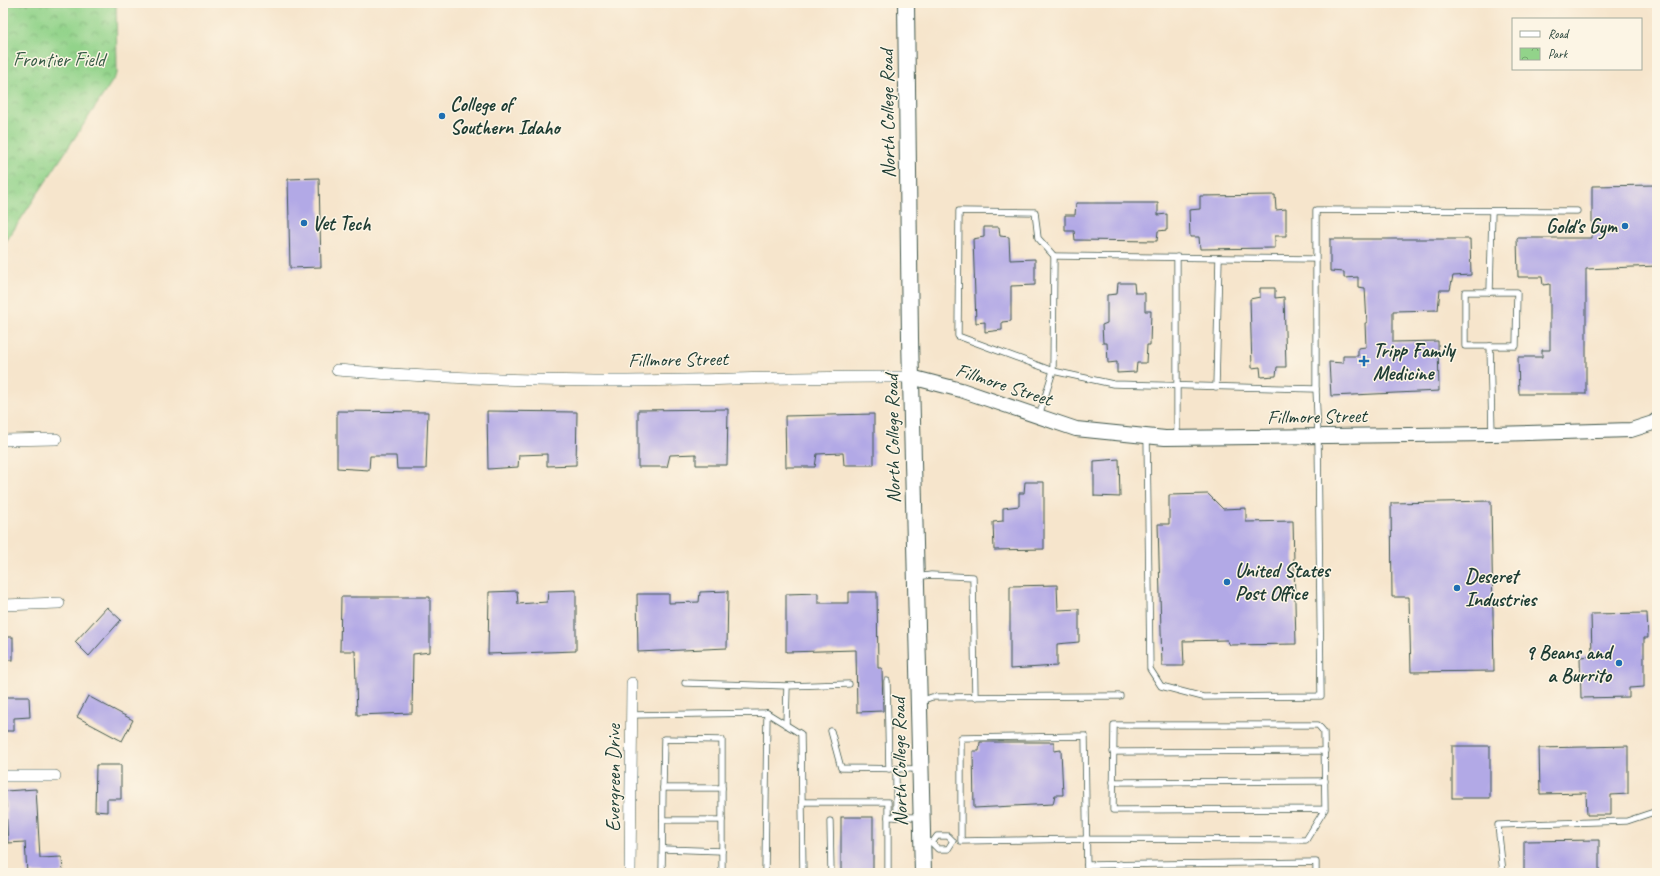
<svg xmlns="http://www.w3.org/2000/svg" width="1660" height="876" viewBox="0 0 1660 876" font-family="Caveat,sans-serif">
	<style>
		.park { fill: url(#park-crowns); stroke: #58885f }
		.building { fill: #b2a9e6 }
		.lines { fill: none; stroke-linecap: round; stroke-linejoin: round }
		.service-casing { stroke: #3f564b; stroke-width: 7 }
		.minor-casing { stroke: #3f564b; stroke-width: 12 }
		.tertiary-casing { stroke: #3f564b; stroke-width: 16 }
		.secondary-casing { stroke: #3f564b; stroke-width: 18 }
		.service { stroke: #fff; stroke-width: 5.5 }
		.minor { stroke: #fff; stroke-width: 11 }
		.tertiary { stroke: #fff; stroke-width: 14 }
		.secondary { stroke: #fff; stroke-width: 16 }
		.poi-dot { fill: #1f6fb2; stroke: #fcf5e5; stroke-width: 1.5 }
		.labels { text-anchor: middle; stroke-width: 3; stroke-linejoin: round; paint-order: stroke }
		.park-label { font-size: 20px; fill: #365b45; stroke: #fcf5e5 }
		.poi-label { font-size: 20px; font-weight: bold; fill: #1f3d34; stroke: #fcf5e5; text-anchor: start }
		.street-label { font-size: 20px; fill: #1f3d34; stroke: #fcf5e5 }
	</style>
	<defs>
		<pattern id="park-crowns" width="20" height="18" patternUnits="userSpaceOnUse"><rect width="20" height="18" fill="#92d38a"/><path d="M2 6a3 3 0 1 1 6 0M12 15a3 3 0 1 1 6 0" fill="none" stroke="#77ac72"/></pattern>
	</defs>
	<rect width="100%" height="100%" fill="#fcf5e5"/>
	<filter id="ink" filterUnits="userSpaceOnUse"><feTurbulence type="fractalNoise" baseFrequency=".025" numOctaves="2"/><feDisplacementMap in="SourceGraphic" scale="8" xChannelSelector="R" yChannelSelector="G"/><feConvolveMatrix kernelMatrix="1 2 1 2 8 2 1 2 1" color-interpolation-filters="sRGB"/></filter>
	<filter id="wash" filterUnits="userSpaceOnUse"><feTurbulence type="fractalNoise" baseFrequency=".012" numOctaves="4" result="noise"/><feDisplacementMap in="SourceGraphic" scale="16" xChannelSelector="R" yChannelSelector="G"/><feGaussianBlur stdDeviation="0.9" result="paint"/><feColorMatrix in="noise" values="0 0 0 0 0 0 0 0 0 0 0 0 0 0 0 0 0 1.4 0 .05"/><feComposite in="paint" operator="in"/></filter>
	<g filter="url(#wash)">
		<rect width="100%" height="100%" fill="#f6e5cc"/>
		<!-- park -->
		<path class="park" d="M 3,3 L 116,3 L 117,74 L 3,246 Z"/>
		<g id="blocks">
			<!-- building -->
			<g class="building">
				<path d="M 319,178 L 321,267 L 290,268 L 288,179 Z"/>
				<path d="M 1657,185 L 1657,266 L 1586,269 L 1586,394 L 1519,394 L 1518,357 L 1542,357 L 1542,350 L 1550,350 L 1550,284 L 1543,285 L 1542,277 L 1518,277 L 1517,238 L 1592,238 L 1592,186 Z"/>
				<path d="M 1275,195 L 1276,210 L 1286,209 L 1286,236 L 1275,236 L 1275,248 L 1200,249 L 1199,237 L 1190,237 L 1189,210 L 1200,209 L 1200,196 Z"/>
				<path d="M 1076,203 L 1158,203 L 1158,215 L 1167,214 L 1167,230 L 1158,231 L 1157,241 L 1075,240 L 1074,231 L 1065,231 L 1065,215 L 1075,215 Z"/>
				<path d="M 984,227 L 999,227 L 1000,236 L 1009,237 L 1010,260 L 1035,259 L 1035,285 L 1011,286 L 1011,321 L 1002,322 L 1002,330 L 985,332 L 985,322 L 976,323 L 973,239 L 984,237 Z"/>
				<path d="M 1330,239 L 1470,239 L 1471,275 L 1453,276 L 1450,290 L 1440,290 L 1438,310 L 1393,311 L 1393,342 L 1438,341 L 1439,391 L 1331,396 L 1329,362 L 1343,363 L 1343,356 L 1358,356 L 1358,348 L 1366,347 L 1365,323 L 1367,323 L 1365,288 L 1358,287 L 1358,277 L 1344,278 L 1344,272 L 1330,271 Z"/>
				<path d="M 1118,283 L 1134,283 L 1135,293 L 1145,293 L 1145,311 L 1151,311 L 1150,345 L 1147,345 L 1146,363 L 1137,363 L 1136,372 L 1117,373 L 1117,362 L 1108,363 L 1107,343 L 1103,343 L 1102,325 L 1107,323 L 1107,295 L 1117,294 Z"/>
				<path d="M 1260,288 L 1275,288 L 1275,298 L 1284,297 L 1286,367 L 1277,367 L 1276,376 L 1261,377 L 1260,367 L 1252,368 L 1250,299 L 1260,297 Z"/>
				<path d="M 728,409 L 727,465 L 696,465 L 696,454 L 670,455 L 667,467 L 638,467 L 638,410 Z"/>
				<path d="M 337,411 L 428,412 L 426,469 L 397,469 L 396,456 L 370,456 L 369,470 L 337,468 Z"/>
				<path d="M 487,411 L 577,412 L 576,465 L 547,466 L 547,454 L 519,455 L 518,467 L 488,469 Z"/>
				<path d="M 874,414 L 874,465 L 844,465 L 843,453 L 817,454 L 815,467 L 786,467 L 785,416 Z"/>
				<path d="M 1119,459 L 1120,497 L 1094,496 L 1094,461 Z"/>
				<path d="M 1025,482 L 1044,482 L 1044,549 L 994,550 L 993,522 L 1003,521 L 1003,508 L 1019,506 L 1019,493 L 1024,493 Z"/>
				<path d="M 1208,494 L 1223,509 L 1246,508 L 1246,522 L 1293,521 L 1296,644 L 1230,645 L 1227,640 L 1183,641 L 1184,666 L 1162,666 L 1158,524 L 1169,524 L 1169,495 Z"/>
				<path d="M 1491,501 L 1494,671 L 1411,672 L 1409,597 L 1392,597 L 1391,503 Z"/>
				<path d="M 1057,585 L 1058,610 L 1079,609 L 1079,642 L 1057,644 L 1057,666 L 1010,669 L 1010,586 Z"/>
				<path d="M 576,590 L 576,651 L 488,654 L 489,592 L 517,591 L 518,604 L 547,602 L 548,591 Z"/>
				<path d="M 728,591 L 727,648 L 638,652 L 637,594 L 669,594 L 669,603 L 699,602 L 700,592 Z"/>
				<path d="M 849,592 L 877,592 L 878,668 L 882,668 L 883,711 L 857,712 L 856,650 L 786,652 L 786,594 L 818,593 L 818,603 L 849,603 Z"/>
				<path d="M 341,597 L 430,597 L 430,652 L 413,654 L 412,713 L 357,715 L 355,651 L 340,651 Z"/>
				<path d="M 107,607 L 121,620 L 89,656 L 75,642 Z"/>
				<path d="M 1647,613 L 1648,638 L 1644,638 L 1644,687 L 1629,688 L 1629,697 L 1581,698 L 1580,657 L 1592,656 L 1591,614 Z"/>
				<rect x="3" y="637" width="10" height="23"/>
				<path d="M 88,696 L 133,720 L 122,741 L 77,717 Z"/>
				<path d="M 3,697 L 29,697 L 30,717 L 14,718 L 14,731 L 3,731 Z"/>
				<path d="M 980,742 L 1054,742 L 1054,751 L 1061,750 L 1063,795 L 1055,795 L 1053,804 L 974,808 L 973,751 L 979,751 Z"/>
				<rect x="1452" y="746" width="38" height="52"/>
				<path d="M 1628,746 L 1628,794 L 1611,795 L 1611,815 L 1587,815 L 1586,793 L 1540,794 L 1539,748 Z"/>
				<path d="M 96,765 L 121,765 L 121,799 L 107,799 L 107,812 L 95,811 Z"/>
				<path d="M 36,789 L 40,858 L 62,857 L 63,873 L 27,873 L 25,842 L 8,843 L 5,791 Z"/>
				<rect x="841" y="817" width="32" height="56"/>
				<path d="M 1599,840 L 1599,873 L 1524,873 L 1524,841 Z"/>
			</g>
		</g>
	</g>
	<g filter="url(#ink)">
		<use href="#blocks" fill-opacity="0" stroke="#3f564b" stroke-width="1"/>
		<g class="lines">
			<defs>
				<g id="service">
					<path d="M 1054,256 L 1315,259"/>
					<path d="M 1177,257 L 1177,437"/>
					<path d="M 1465,292 L 1517,292 L 1516,346 L 1465,346 Z"/>
					<path d="M 1490,292 L 1492,211"/>
					<path d="M 1490,346 L 1492,434"/>
					<path d="M 1216,387 L 1219,258"/>
					<path d="M 1039,416 L 1053,371 L 1054,256 L 1038,238 L 1035,212 L 959,211 L 958,336 L 1053,371 L 1113,384 L 1316,389"/>
					<path d="M 1147,436 L 1150,669 L 1161,686 L 1203,697 L 1321,696 L 1318,436 L 1316,389 L 1316,210 L 1577,211"/>
					<path d="M 916,577 L 931,575 L 973,577 L 975,697"/>
					<path d="M 887,681 L 889,769"/>
					<path d="M 685,683 L 787,686"/>
					<path d="M 921,701 L 932,697 L 1120,696"/>
					<path d="M 767,713 L 801,734 L 803,873"/>
					<path d="M 631,715 L 767,713 L 765,873"/>
					<path d="M 786,725 L 787,686 L 849,684"/>
					<path d="M 831,731 L 841,768 L 920,769"/>
					<path d="M 1113,752 L 1325,751"/>
					<path d="M 896,769 L 896,817"/>
					<path d="M 1113,782 L 1325,781"/>
					<path d="M 663,788 L 664,739 L 722,740 L 722,788"/>
					<path d="M 802,802 L 888,802 L 888,873"/>
					<path d="M 888,817 L 920,817"/>
					<path d="M 663,820 L 722,820"/>
					<path d="M 830,821 L 831,873"/>
					<path d="M 937,836 L 948,836 L 953,841 L 948,849 L 938,849 L 932,843 Z"/>
					<path d="M 663,849 L 722,851"/>
					<path d="M 1120,864 L 1120,873"/>
					<path d="M 1087,865 L 1316,862 L 1316,873"/>
					<path d="M 662,873 L 663,788 L 722,788 L 722,873"/>
					<path d="M 1087,873 L 1085,736 L 961,738 L 961,841 L 1086,839 L 1306,840 L 1325,809 L 1324,732 L 1318,725 L 1114,725 L 1113,810 L 1325,809"/>
					<path d="M 1503,873 L 1498,825 L 1627,821 L 1657,811"/>
				</g>
				<g id="minor">
					<path d="M 337,370 C 433,378 530,381 627,381 C 722,380 817,376 911,377"/>
					<path d="M 3,440 L 56,439"/>
					<path d="M 3,605 L 59,603"/>
					<path d="M 3,776 L 55,776"/>
					<path d="M 630,873 L 632,683"/>
				</g>
				<path id="tertiary" d="M 911,377 L 961,390 L 1076,429 L 1165,438 L 1492,434 L 1631,430 L 1653,423 L 1657,420"/>
				<path id="secondary" d="M 906,3 L 910,338 L 923,873"/>
			</defs>
			<!-- service casing -->
			<use href="#service" class="service-casing"/>
			<!-- minor casing -->
			<use href="#minor" class="minor-casing"/>
			<!-- tertiary casing -->
			<use href="#tertiary" class="tertiary-casing"/>
			<!-- secondary casing -->
			<use href="#secondary" class="secondary-casing"/>
			<!-- service -->
			<use href="#service" class="service"/>
			<!-- minor -->
			<use href="#minor" class="minor"/>
			<!-- tertiary -->
			<use href="#tertiary" class="tertiary"/>
			<!-- secondary -->
			<use href="#secondary" class="secondary"/>
		</g>
	</g>
	<!-- markers -->
	<g class="poi-dot">
		<circle cx="442" cy="116" r="4"/>
		<circle cx="304" cy="223" r="4"/>
		<circle cx="1625" cy="226" r="4"/>
		<path d="M1362 355h4v4h4v4h-4v4h-4v-4h-4v-4h4z"/>
		<circle cx="1227" cy="582" r="4"/>
		<circle cx="1457" cy="588" r="4"/>
		<circle cx="1619" cy="663" r="4"/>
	</g>
	<g class="labels">
		<!-- park labels -->
		<g class="park-label">
			<text x="59" y="66">Frontier Field</text>
		</g>
		<!-- poi labels -->
		<g class="poi-label">
			<text x="450" y="111">College of<tspan x="450" dy="23">Southern Idaho</tspan></text>
			<text x="312" y="230">Vet Tech</text>
			<text x="1617" y="233" text-anchor="end">Gold's Gym</text>
			<text x="1373" y="357">Tripp Family<tspan x="1373" dy="23">Medicine</tspan></text>
			<text x="1235" y="577">United States<tspan x="1235" dy="23">Post Office</tspan></text>
			<text x="1465" y="583">Deseret<tspan x="1465" dy="23">Industries</tspan></text>
			<text x="1611" y="659" text-anchor="end">9 Beans and<tspan x="1611" dy="23">a Burrito</tspan></text>
		</g>
		<!-- street labels -->
		<g class="street-label">
			<text transform="translate(887 114) rotate(-91)" y="7">North College Road</text>
			<text transform="translate(678 359) rotate(-1)" y="7">Fillmore Street</text>
			<text transform="translate(1004 384) rotate(18)" y="7">Fillmore Street</text>
			<text transform="translate(1317 416) rotate(-1)" y="7">Fillmore Street</text>
			<text transform="translate(892 439) rotate(-91)" y="7">North College Road</text>
			<text transform="translate(899 762) rotate(-91)" y="7">North College Road</text>
			<text transform="translate(613 778) rotate(-90)" y="7">Evergreen Drive</text>
		</g>
	</g>
	<!-- margin -->
	<rect width="1660" height="876" fill="none" stroke="#fcf5e5" stroke-width="16"/>
	<!-- legend -->
	<rect x="1512" y="18" width="130" height="52" fill="#fcf5e5" stroke="#a4ab9e"/>
	<rect x="1520" y="31" width="20" height="6" fill="#ffffff" stroke="#a4ab9e"/>
	<text x="1548" y="38" font-size="12" fill="#1f3d34">Road</text>
	<rect x="1520" y="48" width="20" height="12" fill="url(#park-crowns)" stroke="#a4ab9e"/>
	<text x="1548" y="58" font-size="12" fill="#1f3d34">Park</text>
</svg>
